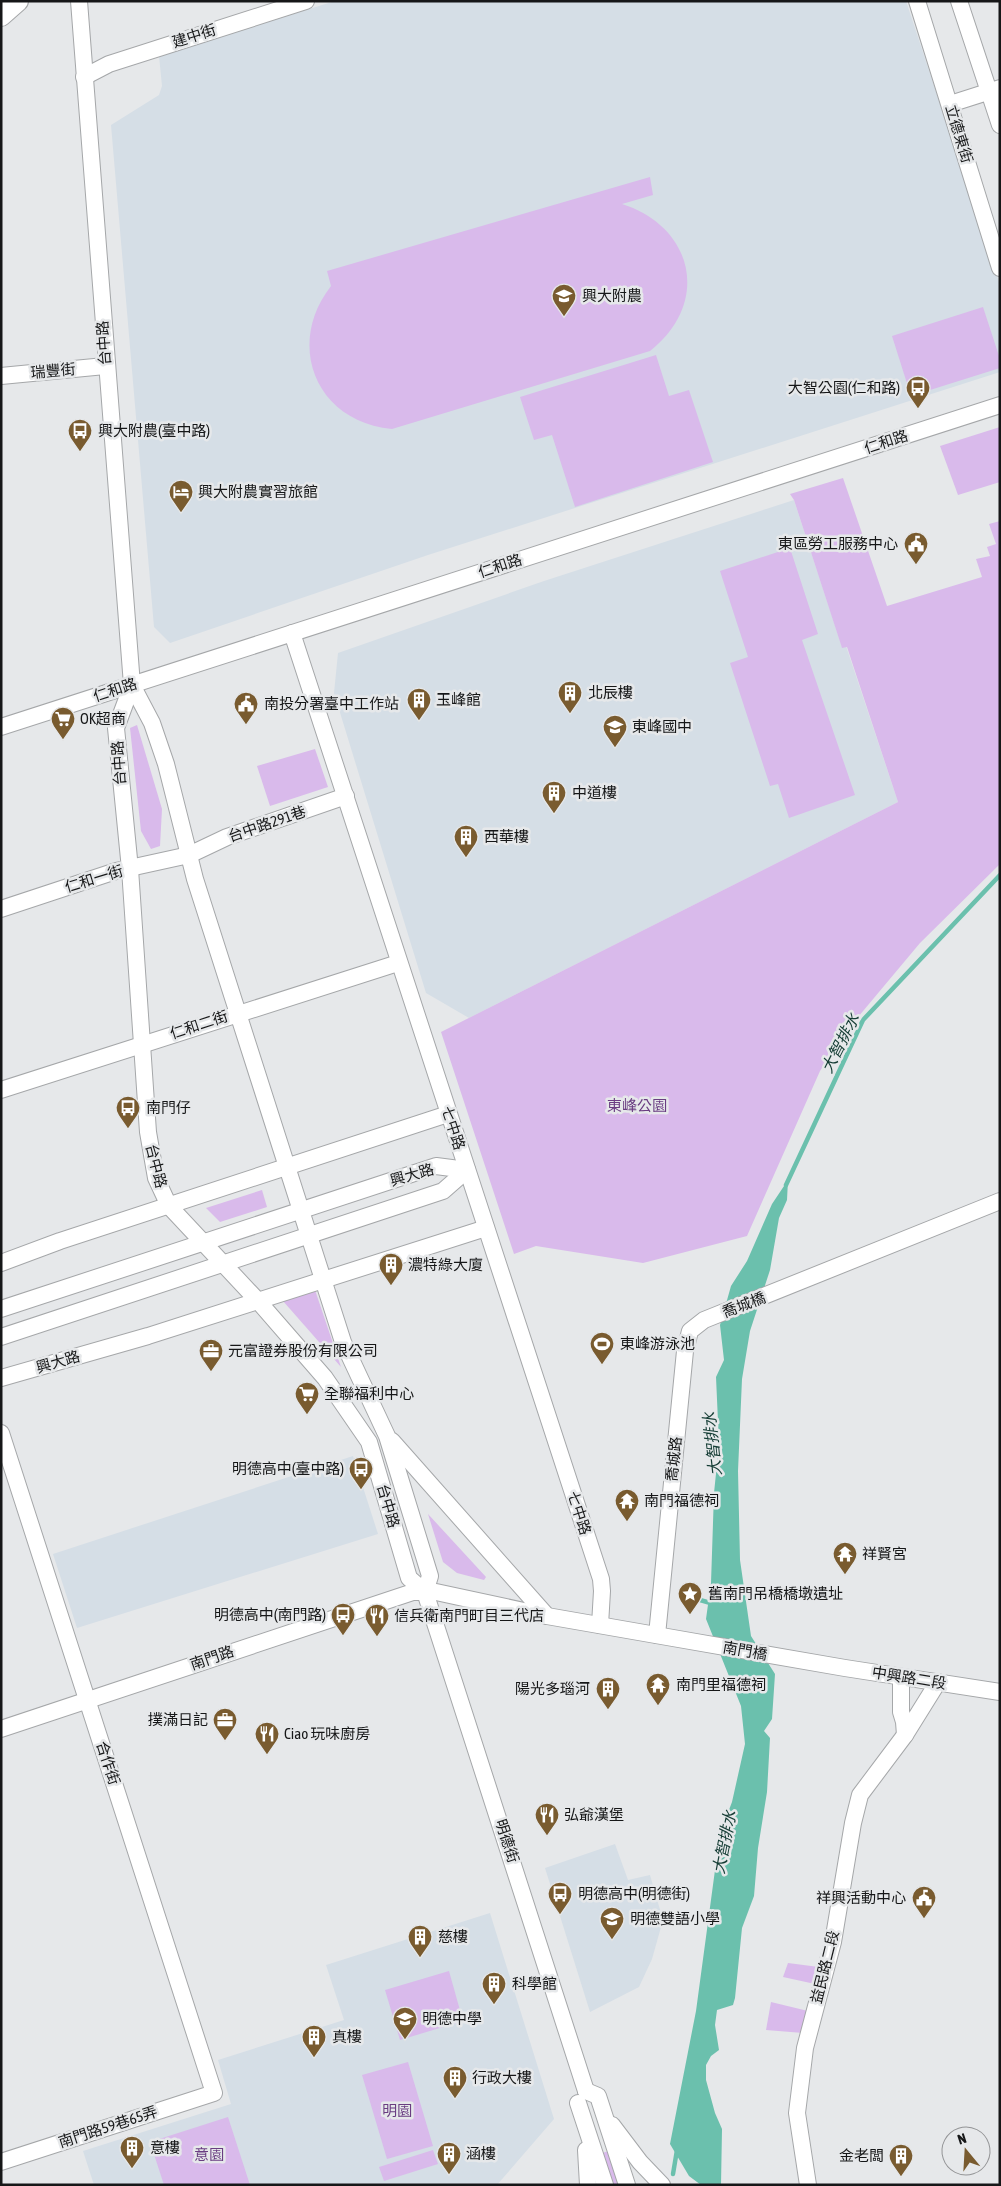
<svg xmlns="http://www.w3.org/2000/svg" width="1001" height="2186" viewBox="0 0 1001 2186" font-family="'Asap Condensed','Noto Sans TC',sans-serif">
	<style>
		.built { fill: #d5dee6 }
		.green { fill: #d9baeb }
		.water { fill: #6bc0ad }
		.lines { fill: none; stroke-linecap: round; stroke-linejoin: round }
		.stream { stroke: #6bc0ad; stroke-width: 4.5 }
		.minor-casing { stroke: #a5a7a9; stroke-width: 18 }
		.major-casing { stroke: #a5a7a9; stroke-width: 22 }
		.minor { stroke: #fff; stroke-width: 16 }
		.major { stroke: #fff; stroke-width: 20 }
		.labels { text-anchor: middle; stroke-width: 5; stroke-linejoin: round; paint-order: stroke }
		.street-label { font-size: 15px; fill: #161718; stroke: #e6e8ea }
		.poi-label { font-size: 15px; fill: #161718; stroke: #e6e8ea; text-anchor: start }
		.park-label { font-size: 15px; fill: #6a3d82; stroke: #e6e8ea }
		.water-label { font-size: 16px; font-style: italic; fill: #143c34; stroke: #e6e8ea }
	</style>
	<rect width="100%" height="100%" fill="#e6e8ea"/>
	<!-- built -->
	<g class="built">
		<path d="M 335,1 L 906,1 L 1000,285 L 1000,372 L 428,555 L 170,643 L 154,627 L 111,125 L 159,95 L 162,86 L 159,56 Z"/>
		<path d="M 794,500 L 842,647 L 846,646 L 898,802 L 469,1018 L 426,993 L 334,693 L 338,653 L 544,581 Z"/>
		<path d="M 353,1456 L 378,1534 L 77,1628 L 53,1554 Z"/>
		<path d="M 615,1844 L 628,1880 L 650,1875 L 663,1920 L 652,1959 L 639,1987 L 590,2012 L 545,1868 Z"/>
		<path d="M 490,1913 L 554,2119 L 497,2185 L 94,2185 L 83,2151 L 231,2104 L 218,2060 L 344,2020 L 326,1965 Z"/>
	</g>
	<!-- green -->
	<g class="green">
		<path d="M 650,177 L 653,195 L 622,204 C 694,227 711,303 650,351 L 392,429 C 316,422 285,345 331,286 L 327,271 Z"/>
		<path d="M 983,307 L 1000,359 L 1000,368 L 911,396 L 892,336 Z"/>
		<path d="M 656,355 L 669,396 L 689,390 L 713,462 L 575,507 L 552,435 L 534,440 L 520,397 Z"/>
		<path d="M 1000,427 L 1000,482 L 958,495 L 940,446 Z"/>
		<path d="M 843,478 L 887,606 L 982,577 L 976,559 L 990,556 L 987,547 L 996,544 L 989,524 L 1000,521 L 1000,864 L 920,943 L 843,1035 L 820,1071 L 747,1236 L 643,1263 L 536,1246 L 514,1254 L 441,1032 L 898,802 L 847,647 L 842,648 L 794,500 L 790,494 Z"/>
		<path d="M 790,548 L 818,634 L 802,640 L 855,795 L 789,818 L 778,784 L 770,786 L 730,663 L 748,657 L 720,571 Z"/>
		<path d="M 137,725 L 162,809 L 160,846 L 151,849 L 141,831 L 130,728 Z"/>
		<path d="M 315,749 L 328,787 L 270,806 L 257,766 Z"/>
		<path d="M 262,1190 L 267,1207 L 220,1222 L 206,1208 Z"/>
		<path d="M 315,1290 L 341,1367 L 283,1301 Z"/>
		<path d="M 428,1514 L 486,1577 L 484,1580 L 457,1573 L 443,1562 Z"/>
		<path d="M 788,1963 L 819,1967 L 815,1984 L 783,1977 Z"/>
		<path d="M 449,1971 L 463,2021 L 400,2040 L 385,1990 Z"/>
		<path d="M 771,2002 L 808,2011 L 803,2033 L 766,2030 Z"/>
		<path d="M 408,2062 L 433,2146 L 387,2159 L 362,2075 Z"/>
		<path d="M 228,2117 L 250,2185 L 164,2185 L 150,2142 Z"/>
		<path d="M 433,2150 L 438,2164 L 384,2181 L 379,2167 Z"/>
		<path d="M 612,2150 L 624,2185 L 609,2185 L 599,2154 Z"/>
	</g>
	<!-- water -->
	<path class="water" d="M 788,1180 L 787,1200 L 779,1218 L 770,1270 L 750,1331 L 742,1379 L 738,1471 L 740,1560 L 751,1636 L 775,1674 L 772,1719 L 764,1731 L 770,1738 L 767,1792 L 758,1848 L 754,1896 L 742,1928 L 735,1998 L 733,2005 L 717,2010 L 715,2025 L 719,2050 L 711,2056 L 706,2065 L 706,2080 L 715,2113 L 722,2129 L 721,2185 L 701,2185 L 689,2176 L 670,2144 L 696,2011 L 720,1833 L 732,1802 L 745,1744 L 741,1706 L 706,1619 L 711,1583 L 714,1493 L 719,1444 L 716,1377 L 724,1360 L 720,1325 L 731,1286 L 747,1261 L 772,1204 Z"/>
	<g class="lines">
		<!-- stream -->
		<g class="stream">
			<path d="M 786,1185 L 863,1020 L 1000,875"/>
			<path d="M 700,1600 L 714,1604"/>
			<path d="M 673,2174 L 677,2150"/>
		</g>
		<defs>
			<g id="minor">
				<path d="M 79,1 L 132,685 L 152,723 L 166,764 L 195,879 L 343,1342 L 387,1436 L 430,1576 L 425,1592"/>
				<path d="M 917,1 L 1000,268"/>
				<path d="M 959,1 L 1000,125"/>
				<path d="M 84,77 L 109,64 L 306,1"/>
				<path d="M 950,104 L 1000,88"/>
				<path d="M 1,376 L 105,366"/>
				<path d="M 292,633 L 601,1579 L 602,1591 L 600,1625"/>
				<path d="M 132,685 L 116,728 L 130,869 L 148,1132 L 156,1178 L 169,1206 L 258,1301 L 325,1378 L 369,1442 L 409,1578 L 425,1592"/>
				<path d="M 1,727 L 1000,405"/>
				<path d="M 1,909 L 116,871 L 189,855 L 227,837 L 346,796"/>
				<path d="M 1,1090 L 398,963"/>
				<path d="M 1,1263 L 60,1241 L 448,1114"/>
				<path d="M 1,1309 L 436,1166 L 467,1170"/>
				<path d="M 1,1337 L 443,1191 L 467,1170"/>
				<path d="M 1,1378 L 148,1336 L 486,1228"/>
				<path d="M 1,1433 L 214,2093 L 1,2162"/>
				<path d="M 392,1441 L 547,1616"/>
				<path d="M 425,1592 L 586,2091"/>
				<path d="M 657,1635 L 685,1351 L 690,1331 L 704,1320 L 1000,1201"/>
				<path d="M 901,1677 L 901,1712 L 904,1722 L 905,1735"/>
				<path d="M 1,1729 L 413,1592 L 436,1592 L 547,1616 L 673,1638 L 845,1668 L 1000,1692"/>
				<path d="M 586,2091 L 598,2096 L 627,2185"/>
				<path d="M 578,2103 L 605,2185"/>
				<path d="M 612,2125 L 640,2162 L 662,2185"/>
				<path d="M 586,2150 L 588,2185"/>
				<path d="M 808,2185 L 797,2113 L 805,2048 L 833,1942 L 853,1823 L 860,1795 L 905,1735 L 938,1682"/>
			</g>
			<path id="major" d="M 1,16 L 18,1"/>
		</defs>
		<!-- minor casing -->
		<use href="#minor" class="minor-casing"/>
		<!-- major casing -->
		<use href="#major" class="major-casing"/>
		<!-- minor -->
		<use href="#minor" class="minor"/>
		<!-- major -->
		<use href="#major" class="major"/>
	</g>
	<!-- icons -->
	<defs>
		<symbol id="school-pin" viewBox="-11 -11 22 30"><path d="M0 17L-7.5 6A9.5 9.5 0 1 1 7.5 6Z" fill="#795b2f" stroke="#e6e8ea"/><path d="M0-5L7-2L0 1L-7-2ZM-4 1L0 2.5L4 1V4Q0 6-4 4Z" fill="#fff"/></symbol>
		<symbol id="bus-pin" viewBox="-11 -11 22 30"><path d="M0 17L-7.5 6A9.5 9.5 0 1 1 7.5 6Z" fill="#795b2f" stroke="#e6e8ea"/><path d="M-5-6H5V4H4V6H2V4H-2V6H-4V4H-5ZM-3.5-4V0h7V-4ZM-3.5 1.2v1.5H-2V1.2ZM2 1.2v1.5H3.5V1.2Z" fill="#fff"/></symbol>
		<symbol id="hotel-pin" viewBox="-11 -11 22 30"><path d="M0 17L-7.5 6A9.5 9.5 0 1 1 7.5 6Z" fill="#795b2f" stroke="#e6e8ea"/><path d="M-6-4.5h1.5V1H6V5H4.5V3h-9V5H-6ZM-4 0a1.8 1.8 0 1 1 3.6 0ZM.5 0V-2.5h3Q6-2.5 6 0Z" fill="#fff"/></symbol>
		<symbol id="civic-pin" viewBox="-11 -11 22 30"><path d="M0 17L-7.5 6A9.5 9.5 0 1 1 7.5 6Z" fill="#795b2f" stroke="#e6e8ea"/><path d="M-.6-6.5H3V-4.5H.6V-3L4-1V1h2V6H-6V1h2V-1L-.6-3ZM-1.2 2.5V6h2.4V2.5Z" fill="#fff"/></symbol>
		<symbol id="building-pin" viewBox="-11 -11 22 30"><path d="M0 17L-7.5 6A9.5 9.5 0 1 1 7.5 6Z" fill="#795b2f" stroke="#e6e8ea"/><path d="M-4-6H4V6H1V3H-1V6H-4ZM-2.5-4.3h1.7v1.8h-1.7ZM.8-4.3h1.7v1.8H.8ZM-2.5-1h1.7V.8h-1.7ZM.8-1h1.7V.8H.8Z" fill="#fff"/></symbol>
		<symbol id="supermarket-pin" viewBox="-11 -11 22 30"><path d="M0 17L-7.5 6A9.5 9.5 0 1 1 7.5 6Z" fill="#795b2f" stroke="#e6e8ea"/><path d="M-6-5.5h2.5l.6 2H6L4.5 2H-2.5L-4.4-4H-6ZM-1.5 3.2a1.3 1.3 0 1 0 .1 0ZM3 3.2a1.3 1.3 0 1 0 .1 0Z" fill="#fff"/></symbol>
		<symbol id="stadium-pin" viewBox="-11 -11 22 30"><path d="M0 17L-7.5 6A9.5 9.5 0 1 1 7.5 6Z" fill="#795b2f" stroke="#e6e8ea"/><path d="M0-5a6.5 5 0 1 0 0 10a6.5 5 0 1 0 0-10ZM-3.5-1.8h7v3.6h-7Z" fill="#fff"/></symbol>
		<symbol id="office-pin" viewBox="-11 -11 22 30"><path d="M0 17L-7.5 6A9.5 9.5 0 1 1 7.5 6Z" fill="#795b2f" stroke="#e6e8ea"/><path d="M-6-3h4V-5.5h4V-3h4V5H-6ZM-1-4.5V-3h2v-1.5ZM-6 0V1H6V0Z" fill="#fff"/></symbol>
		<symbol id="temple-pin" viewBox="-11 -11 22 30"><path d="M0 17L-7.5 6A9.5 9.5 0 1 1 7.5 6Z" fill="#795b2f" stroke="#e6e8ea"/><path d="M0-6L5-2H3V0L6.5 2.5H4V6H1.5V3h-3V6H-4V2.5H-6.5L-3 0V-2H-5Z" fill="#fff"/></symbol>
		<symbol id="sight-pin" viewBox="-11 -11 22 30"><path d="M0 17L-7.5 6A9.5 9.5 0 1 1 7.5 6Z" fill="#795b2f" stroke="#e6e8ea"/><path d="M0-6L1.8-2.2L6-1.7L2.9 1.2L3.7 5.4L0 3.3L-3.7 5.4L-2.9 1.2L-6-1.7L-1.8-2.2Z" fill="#fff"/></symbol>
		<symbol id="restaurant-pin" viewBox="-11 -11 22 30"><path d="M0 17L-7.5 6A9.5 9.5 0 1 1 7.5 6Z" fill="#795b2f" stroke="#e6e8ea"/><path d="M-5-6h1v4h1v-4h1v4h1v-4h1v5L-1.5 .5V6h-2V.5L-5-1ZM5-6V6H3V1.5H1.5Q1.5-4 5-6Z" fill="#fff"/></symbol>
	</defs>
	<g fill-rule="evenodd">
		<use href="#school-pin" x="550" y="282" width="28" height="38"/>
		<use href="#bus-pin" x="904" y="374" width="28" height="38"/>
		<use href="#bus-pin" x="66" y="417" width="28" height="38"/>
		<use href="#hotel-pin" x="167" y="478" width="28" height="38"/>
		<use href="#civic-pin" x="902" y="530" width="28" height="38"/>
		<use href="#building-pin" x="556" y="679" width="28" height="38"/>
		<use href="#building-pin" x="405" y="686" width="28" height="38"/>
		<use href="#civic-pin" x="232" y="690" width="28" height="38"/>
		<use href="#supermarket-pin" x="49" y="705" width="28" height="38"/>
		<use href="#school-pin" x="601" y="713" width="28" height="38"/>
		<use href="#building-pin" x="540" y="779" width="28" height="38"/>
		<use href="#building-pin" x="452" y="823" width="28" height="38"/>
		<use href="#bus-pin" x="114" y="1094" width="28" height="38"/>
		<use href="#building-pin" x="377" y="1251" width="28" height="38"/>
		<use href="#stadium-pin" x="588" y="1330" width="28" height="38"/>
		<use href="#office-pin" x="197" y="1337" width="28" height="38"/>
		<use href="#supermarket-pin" x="293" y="1380" width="28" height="38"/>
		<use href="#bus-pin" x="347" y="1455" width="28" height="38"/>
		<use href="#temple-pin" x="613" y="1487" width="28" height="38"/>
		<use href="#temple-pin" x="831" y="1540" width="28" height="38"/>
		<use href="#sight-pin" x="676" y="1580" width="28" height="38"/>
		<use href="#bus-pin" x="329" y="1601" width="28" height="38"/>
		<use href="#restaurant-pin" x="363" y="1602" width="28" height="38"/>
		<use href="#temple-pin" x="644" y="1671" width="28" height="38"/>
		<use href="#building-pin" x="594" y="1675" width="28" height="38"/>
		<use href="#office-pin" x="211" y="1706" width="28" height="38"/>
		<use href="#restaurant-pin" x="253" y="1720" width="28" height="38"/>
		<use href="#restaurant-pin" x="533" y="1801" width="28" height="38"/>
		<use href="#bus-pin" x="546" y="1880" width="28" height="38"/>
		<use href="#civic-pin" x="910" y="1884" width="28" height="38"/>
		<use href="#school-pin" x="598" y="1905" width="28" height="38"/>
		<use href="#building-pin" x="406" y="1923" width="28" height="38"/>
		<use href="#building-pin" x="480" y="1970" width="28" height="38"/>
		<use href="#school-pin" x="391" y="2005" width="28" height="38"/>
		<use href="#building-pin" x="300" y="2023" width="28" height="38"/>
		<use href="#building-pin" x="441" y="2064" width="28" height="38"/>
		<use href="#building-pin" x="118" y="2134" width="28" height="38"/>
		<use href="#building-pin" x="435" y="2140" width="28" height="38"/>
		<use href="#building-pin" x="887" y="2142" width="28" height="38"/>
	</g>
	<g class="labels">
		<!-- street labels -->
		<g class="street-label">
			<text transform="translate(194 36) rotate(-18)" y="5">建中街</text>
			<text transform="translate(959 134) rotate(73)" y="5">立德東街</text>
			<text transform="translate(104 343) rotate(-94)" y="5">台中路</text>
			<text transform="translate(53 371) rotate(-5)" y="5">瑞豐街</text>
			<text transform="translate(886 442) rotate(-18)" y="5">仁和路</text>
			<text transform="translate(500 566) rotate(-18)" y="5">仁和路</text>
			<text transform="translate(115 690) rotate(-18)" y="5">仁和路</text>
			<text transform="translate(119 763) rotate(-94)" y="5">台中路</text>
			<text transform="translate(267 824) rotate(-19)" y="5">台中路291巷</text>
			<text transform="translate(94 879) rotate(-17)" y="5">仁和一街</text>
			<text transform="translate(199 1025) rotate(-18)" y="5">仁和二街</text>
			<text transform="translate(453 1128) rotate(72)" y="5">七中路</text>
			<text transform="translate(156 1166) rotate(76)" y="5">台中路</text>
			<text transform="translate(412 1175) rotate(-16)" y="5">興大路</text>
			<text transform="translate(744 1305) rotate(-21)" y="5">喬城橋</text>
			<text transform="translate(58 1362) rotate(-16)" y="5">興大路</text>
			<text transform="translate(674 1459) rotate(-84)" y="5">喬城路</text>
			<text transform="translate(388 1506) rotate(74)" y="5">台中路</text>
			<text transform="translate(579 1513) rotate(72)" y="5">七中路</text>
			<text transform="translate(745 1651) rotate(10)" y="5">南門橋</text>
			<text transform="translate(212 1658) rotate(-19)" y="5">南門路</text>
			<text transform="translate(909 1678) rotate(9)" y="5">中興路二段</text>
			<text transform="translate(108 1763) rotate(72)" y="5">合作街</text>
			<text transform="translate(507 1841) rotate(72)" y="5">明德街</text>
			<text transform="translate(825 1967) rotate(-76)" y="5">益民路二段</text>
			<text transform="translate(108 2127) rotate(-18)" y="5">南門路59巷65弄</text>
		</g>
		<!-- poi labels -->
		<g class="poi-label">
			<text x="582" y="301">興大附農</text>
			<text x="900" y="393" text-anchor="end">大智公園(仁和路)</text>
			<text x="98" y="436">興大附農(臺中路)</text>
			<text x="198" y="497">興大附農實習旅館</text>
			<text x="898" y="549" text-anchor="end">東區勞工服務中心</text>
			<text x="588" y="698">北辰樓</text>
			<text x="436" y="705">玉峰館</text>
			<text x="264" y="709">南投分署臺中工作站</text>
			<text x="80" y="724">OK超商</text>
			<text x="632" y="732">東峰國中</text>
			<text x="572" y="798">中道樓</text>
			<text x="484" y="842">西華樓</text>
			<text x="146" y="1113">南門仔</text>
			<text x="408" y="1270">濃特綠大廈</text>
			<text x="620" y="1349">東峰游泳池</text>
			<text x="228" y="1356">元富證券股份有限公司</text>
			<text x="324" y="1399">全聯福利中心</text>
			<text x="344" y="1474" text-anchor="end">明德高中(臺中路)</text>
			<text x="644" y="1506">南門福德祠</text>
			<text x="862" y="1559">祥賢宮</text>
			<text x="708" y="1599">舊南門吊橋橋墩遺址</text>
			<text x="326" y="1620" text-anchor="end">明德高中(南門路)</text>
			<text x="394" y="1621">信兵衛南門町目三代店</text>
			<text x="676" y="1690">南門里福德祠</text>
			<text x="590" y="1694" text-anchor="end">陽光多瑙河</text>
			<text x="208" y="1725" text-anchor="end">撲滿日記</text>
			<text x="284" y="1739">Ciao 玩味廚房</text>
			<text x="564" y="1820">弘爺漢堡</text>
			<text x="578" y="1899">明德高中(明德街)</text>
			<text x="906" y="1903" text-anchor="end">祥興活動中心</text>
			<text x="630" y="1924">明德雙語小學</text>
			<text x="438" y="1942">慈樓</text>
			<text x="512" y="1989">科學館</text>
			<text x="422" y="2024">明德中學</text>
			<text x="332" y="2042">真樓</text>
			<text x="472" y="2083">行政大樓</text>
			<text x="150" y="2153">意樓</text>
			<text x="466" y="2159">涵樓</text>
			<text x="884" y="2161" text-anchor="end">金老闆</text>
		</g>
		<!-- park labels -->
		<g class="park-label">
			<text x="637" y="1111">東峰公園</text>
			<text x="397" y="2116">明園</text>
			<text x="209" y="2160">意園</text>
		</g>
		<!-- water labels -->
		<g class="water-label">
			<text transform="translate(840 1043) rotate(-63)" y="6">大智排水</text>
			<text transform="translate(712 1444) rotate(-96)" y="6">大智排水</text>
			<text transform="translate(724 1842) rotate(-79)" y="6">大智排水</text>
		</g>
	</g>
	<!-- border -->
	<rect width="1001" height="2186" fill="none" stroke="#161718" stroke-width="5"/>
	<!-- north arrow -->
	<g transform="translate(966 2151) rotate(342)"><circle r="24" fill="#e6e8ea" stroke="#939496"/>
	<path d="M0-4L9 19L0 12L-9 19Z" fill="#795b2f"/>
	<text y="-8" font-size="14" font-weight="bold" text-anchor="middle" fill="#161718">N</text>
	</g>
</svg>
